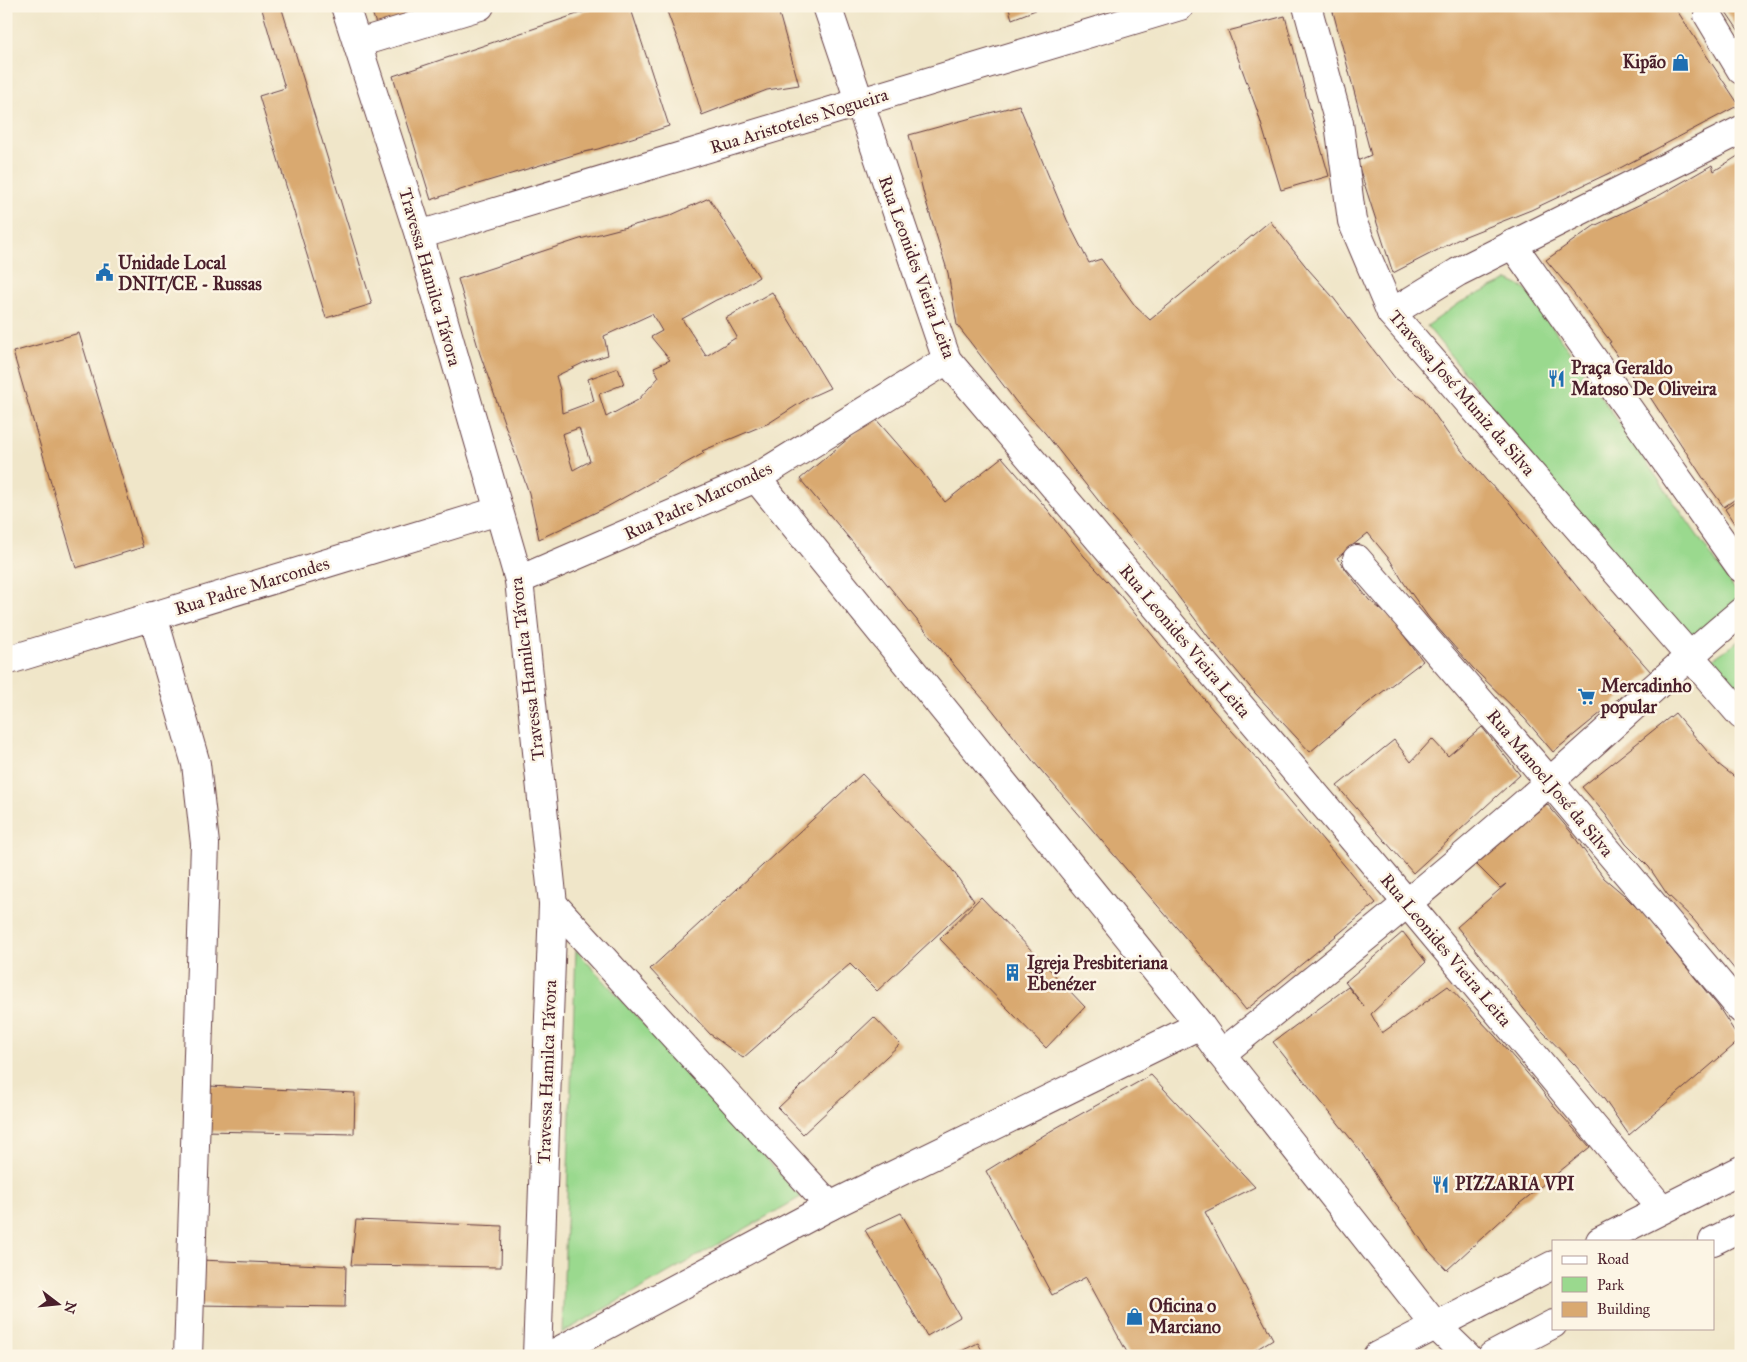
<svg xmlns="http://www.w3.org/2000/svg" width="1747" height="1362" viewBox="0 0 1747 1362" font-family="'IM FELL Great Primer',serif">
	<style>
		.green { fill: #9ad98e; stroke: #727c5c }
		.building { fill: #d9a970; fill-rule: evenodd }
		.lines { fill: none; stroke-linecap: round; stroke-linejoin: round }
		.street-casing { stroke: #633d43; stroke-width: 30 }
		.street { stroke: #fff; stroke-width: 28 }
		.labels { text-anchor: middle; stroke-width: 5; stroke-linejoin: round; paint-order: stroke }
		.poi-label { font-size: 18px; font-weight: bold; fill: #4a1f2b; stroke: #fcf5e5; text-anchor: start }
		.street-label { font-size: 18px; fill: #4a1f2b; stroke: #fcf5e5 }
	</style>
	<rect width="100%" height="100%" fill="#fcf5e5"/>
	<filter id="ink" filterUnits="userSpaceOnUse"><feTurbulence type="fractalNoise" baseFrequency=".02" numOctaves="2"/><feDisplacementMap in="SourceGraphic" scale="10" xChannelSelector="R" yChannelSelector="G"/><feConvolveMatrix kernelMatrix="1 2 1 2 8 2 1 2 1" color-interpolation-filters="sRGB"/></filter>
	<filter id="wash" filterUnits="userSpaceOnUse"><feTurbulence type="fractalNoise" baseFrequency=".0096" numOctaves="4" result="noise"/><feDisplacementMap in="SourceGraphic" scale="20" xChannelSelector="R" yChannelSelector="G"/><feGaussianBlur stdDeviation="1.12" result="paint"/><feColorMatrix in="noise" values="0 0 0 0 0 0 0 0 0 0 0 0 0 0 0 0 0 1.4 0 .05"/><feComposite in="paint" operator="in"/></filter>
	<g filter="url(#wash)">
		<rect width="100%" height="100%" fill="#f0e6c9"/>
		<!-- green -->
		<g class="green">
			<path d="M 1508,280 L 1526,289 L 1736,591 L 1739,606 L 1686,641 L 1555,486 L 1427,326 L 1461,302 Z"/>
			<path d="M 1741,639 L 1741,701 L 1707,663 Z"/>
			<path d="M 576,950 L 801,1197 L 562,1333 Z"/>
		</g>
		<g id="blocks">
			<!-- building -->
			<g class="building">
				<path d="M 261,6 L 281,6 L 372,304 L 326,318 L 259,96 L 285,88 Z"/>
				<path d="M 370,6 L 453,6 L 378,30 Z"/>
				<path d="M 601,6 L 630,6 L 669,126 L 598,149 L 580,153 L 478,184 L 431,200 L 393,76 Z"/>
				<path d="M 665,6 L 777,6 L 799,85 L 767,90 L 702,115 L 687,65 Z"/>
				<path d="M 1008,6 L 1046,6 L 1012,19 Z"/>
				<path d="M 1337,6 L 1674,6 L 1739,105 L 1622,167 L 1531,210 L 1463,237 L 1393,273 L 1357,161 L 1371,155 L 1332,8 Z"/>
				<path d="M 1722,6 L 1741,6 L 1741,34 Z"/>
				<path d="M 1285,16 L 1306,96 L 1329,176 L 1281,190 L 1257,110 L 1228,31 Z"/>
				<path d="M 1019,105 L 1067,220 L 1089,263 L 1101,259 L 1136,307 L 1150,320 L 1270,221 L 1308,269 L 1332,296 L 1395,378 L 1424,399 L 1448,434 L 1486,480 L 1509,502 L 1594,608 L 1651,672 L 1553,752 L 1525,719 L 1473,668 L 1429,618 L 1404,583 L 1390,560 L 1368,533 L 1337,558 L 1369,600 L 1390,617 L 1423,661 L 1364,706 L 1310,752 L 1255,693 L 1210,639 L 1157,568 L 1105,509 L 1045,433 L 1017,403 L 957,325 L 948,273 L 924,195 L 909,135 Z"/>
				<path d="M 1741,154 L 1741,495 L 1724,507 L 1705,481 L 1650,397 L 1627,370 L 1609,343 L 1611,342 L 1567,285 L 1546,260 L 1594,226 L 1660,195 L 1712,165 L 1714,171 Z"/>
				<path d="M 709,198 L 759,277 L 737,291 L 716,300 L 682,319 L 706,356 L 737,337 L 726,318 L 772,292 L 830,388 L 808,398 L 769,423 L 702,451 L 704,453 L 605,508 L 539,539 L 529,493 L 480,354 L 458,279 L 580,239 L 669,216 ZM 652,314 L 662,331 L 651,337 L 670,360 L 654,367 L 659,377 L 638,400 L 606,417 L 599,394 L 624,384 L 618,368 L 588,379 L 594,401 L 562,413 L 560,390 L 556,376 L 585,362 L 608,355 L 604,336 ZM 579,428 L 590,461 L 573,470 L 562,434 Z"/>
				<path d="M 79,333 L 143,547 L 76,568 L 13,352 Z"/>
				<path d="M 874,417 L 922,472 L 945,502 L 1002,457 L 1048,510 L 1084,556 L 1119,594 L 1213,710 L 1260,762 L 1281,790 L 1376,903 L 1246,1010 L 1226,985 L 1033,761 L 991,708 L 969,683 L 800,479 Z"/>
				<path d="M 1741,498 L 1741,534 L 1725,509 Z"/>
				<path d="M 1675,713 L 1718,764 L 1741,782 L 1741,977 L 1693,919 L 1667,894 L 1649,867 L 1626,844 L 1606,815 L 1582,787 Z"/>
				<path d="M 1482,727 L 1520,775 L 1413,873 L 1337,786 L 1394,740 L 1411,762 L 1432,739 L 1448,756 Z"/>
				<path d="M 862,774 L 951,868 L 974,901 L 877,991 L 850,964 L 743,1058 L 710,1034 L 650,969 Z"/>
				<path d="M 1547,804 L 1570,831 L 1604,878 L 1624,895 L 1642,913 L 1718,1006 L 1740,1040 L 1629,1135 L 1604,1099 L 1575,1065 L 1541,1030 L 1457,927 L 1506,884 L 1500,888 L 1475,863 Z"/>
				<path d="M 981,897 L 1085,1007 L 1046,1048 L 940,939 Z"/>
				<path d="M 1403,932 L 1426,962 L 1371,1014 L 1382,1033 L 1448,986 L 1496,1037 L 1539,1087 L 1555,1108 L 1590,1147 L 1519,1204 L 1447,1270 L 1428,1250 L 1412,1226 L 1392,1200 L 1359,1149 L 1273,1042 L 1348,987 L 1364,1006 L 1345,982 Z"/>
				<path d="M 874,1017 L 900,1044 L 803,1134 L 778,1108 Z"/>
				<path d="M 1151,1075 L 1255,1187 L 1205,1212 L 1273,1339 L 1246,1356 L 1129,1356 L 1086,1277 L 1052,1295 L 986,1171 L 1054,1129 Z"/>
				<path d="M 209,1086 L 355,1093 L 354,1134 L 204,1131 Z"/>
				<path d="M 901,1213 L 960,1317 L 927,1336 L 865,1230 Z"/>
				<path d="M 356,1220 L 502,1226 L 501,1267 L 351,1265 Z"/>
				<path d="M 200,1260 L 346,1266 L 345,1307 L 195,1305 Z"/>
				<path d="M 978,1343 L 985,1356 L 951,1356 Z"/>
			</g>
		</g>
	</g>
	<g filter="url(#ink)">
		<use href="#blocks" fill-opacity="0" stroke="#633d43" stroke-width="1"/>
		<g class="lines">
			<defs>
				<g id="street">
					<path d="M 345,6 L 419,235 L 519,580 L 553,904 L 537,1356"/>
					<path d="M 827,6 L 947,360 L 1408,904 L 1662,1209"/>
					<path d="M 1307,6 L 1339,123 L 1352,221 L 1391,313 L 1741,715"/>
					<path d="M 1708,15 L 1741,70"/>
					<path d="M 358,43 L 480,6"/>
					<path d="M 419,235 L 1180,6"/>
					<path d="M 1512,244 L 1741,568"/>
					<path d="M 1391,313 L 1458,272 L 1741,130"/>
					<path d="M 756,478 L 1200,1025 L 1221,1054 L 1435,1325 L 1467,1356"/>
					<path d="M 1357,559 L 1550,782 L 1741,1009"/>
					<path d="M 519,580 L 756,478 L 947,360"/>
					<path d="M 153,616 L 196,764 L 205,844 L 188,1356"/>
					<path d="M 6,661 L 498,511"/>
					<path d="M 553,904 L 830,1206"/>
					<path d="M 1221,1054 C 1332,965 1443,876 1549,782 C 1613,726 1675,667 1741,612"/>
					<path d="M 1600,1241 L 1741,1170"/>
					<path d="M 1713,1241 L 1741,1227"/>
					<path d="M 549,1356 L 830,1206 L 1200,1025"/>
					<path d="M 1377,1356 L 1553,1265"/>
					<path d="M 1492,1356 L 1553,1324"/>
				</g>
			</defs>
			<!-- street casing -->
			<use href="#street" class="street-casing"/>
			<!-- street -->
			<use href="#street" class="street"/>
		</g>
	</g>
	<!-- icons -->
	<defs>
		<symbol id="shop-bare" viewBox="-9 -9 18 18"><path d="M-5-2.5h2.3a2.7 3.5 0 0 1 5.4 0H5L5.5 6h-11ZM-1.5-2.5h3a1.5 2.3 0 0 0-3 0Z" fill="#1f6fb2" stroke="#fcf5e5" stroke-width="2.5" paint-order="stroke"/></symbol>
		<symbol id="civic-bare" viewBox="-9 -9 18 18"><path d="M-.6-6.5H3V-4.5H.6V-3L4-1V1h2V6H-6V1h2V-1L-.6-3ZM-1.2 2.5V6h2.4V2.5Z" fill="#1f6fb2" stroke="#fcf5e5" stroke-width="2.5" paint-order="stroke"/></symbol>
		<symbol id="restaurant-bare" viewBox="-9 -9 18 18"><path d="M-5-6h1v4h1v-4h1v4h1v-4h1v5L-1.5 .5V6h-2V.5L-5-1ZM5-6V6H3V1.5H1.5Q1.5-4 5-6Z" fill="#1f6fb2" stroke="#fcf5e5" stroke-width="2.5" paint-order="stroke"/></symbol>
		<symbol id="supermarket-bare" viewBox="-9 -9 18 18"><path d="M-6-5.5h2.5l.6 2H6L4.5 2H-2.5L-4.4-4H-6ZM-1.5 3.2a1.3 1.3 0 1 0 .1 0ZM3 3.2a1.3 1.3 0 1 0 .1 0Z" fill="#1f6fb2" stroke="#fcf5e5" stroke-width="2.5" paint-order="stroke"/></symbol>
		<symbol id="building-bare" viewBox="-9 -9 18 18"><path d="M-4-6H4V6H1V3H-1V6H-4ZM-2.5-4.3h1.7v1.8h-1.7ZM.8-4.3h1.7v1.8H.8ZM-2.5-1h1.7V.8h-1.7ZM.8-1h1.7V.8H.8Z" fill="#1f6fb2" stroke="#fcf5e5" stroke-width="2.5" paint-order="stroke"/></symbol>
	</defs>
	<g fill-rule="evenodd">
		<use href="#shop-bare" x="1668" y="50" width="25" height="25"/>
		<use href="#civic-bare" x="92" y="260" width="25" height="25"/>
		<use href="#restaurant-bare" x="1544" y="366" width="25" height="25"/>
		<use href="#supermarket-bare" x="1574" y="684" width="25" height="25"/>
		<use href="#building-bare" x="1000" y="960" width="25" height="25"/>
		<use href="#restaurant-bare" x="1428" y="1172" width="25" height="25"/>
		<use href="#shop-bare" x="1122" y="1304" width="25" height="25"/>
	</g>
	<g class="labels">
		<!-- poi labels -->
		<g class="poi-label">
			<text x="1666" y="68" text-anchor="end">Kipão</text>
			<text x="118" y="269">Unidade Local<tspan x="118" dy="21">DNIT/CE - Russas</tspan></text>
			<text x="1571" y="374">Praça Geraldo<tspan x="1571" dy="21">Matoso De Oliveira</tspan></text>
			<text x="1601" y="692">Mercadinho<tspan x="1601" dy="21">popular</tspan></text>
			<text x="1027" y="969">Igreja Presbiteriana<tspan x="1027" dy="21">Ebenézer</tspan></text>
			<text x="1455" y="1190">PIZZARIA VPI</text>
			<text x="1149" y="1312">Oficina o<tspan x="1149" dy="21">Marciano</tspan></text>
		</g>
		<!-- street labels -->
		<g class="street-label">
			<text transform="translate(799 121) rotate(-17)" y="6">Rua Aristoteles Nogueira</text>
			<text transform="translate(917 267) rotate(70)" y="6">Rua Leonides Vieira Leita</text>
			<text transform="translate(430 277) rotate(74)" y="6">Travessa Hamilca Távora</text>
			<text transform="translate(1462 393) rotate(49)" y="6">Travessa José Muniz da Silva</text>
			<text transform="translate(698 501) rotate(-25)" y="6">Rua Padre Marcondes</text>
			<text transform="translate(252 586) rotate(-17)" y="6">Rua Padre Marcondes</text>
			<text transform="translate(1185 641) rotate(50)" y="6">Rua Leonides Vieira Leita</text>
			<text transform="translate(527 669) rotate(-97)" y="6">Travessa Hamilca Távora</text>
			<text transform="translate(1550 783) rotate(50)" y="6">Rua Manoel José da Silva</text>
			<text transform="translate(1446 950) rotate(50)" y="6">Rua Leonides Vieira Leita</text>
			<text transform="translate(547 1072) rotate(-88)" y="6">Travessa Hamilca Távora</text>
		</g>
	</g>
	<!-- margin -->
	<rect width="1747" height="1362" fill="none" stroke="#fcf5e5" stroke-width="25"/>
	<!-- legend -->
	<rect x="1552" y="1240" width="162" height="90" fill="#fcf5e5" stroke="#b59f9b"/>
	<rect x="1562" y="1256" width="25" height="8" fill="#ffffff" stroke="#b59f9b"/>
	<text x="1597" y="1264" font-size="15" fill="#4a1f2b">Road</text>
	<rect x="1562" y="1277" width="25" height="15" fill="#9ad98e" stroke="#b59f9b"/>
	<text x="1597" y="1290" font-size="15" fill="#4a1f2b">Park</text>
	<rect x="1562" y="1302" width="25" height="15" fill="#d9a970" stroke="#b59f9b"/>
	<text x="1597" y="1314" font-size="15" fill="#4a1f2b">Building</text>
	<!-- north arrow -->
	<g transform="translate(58 1304) rotate(106)" stroke="#fcf5e5" stroke-width="4" paint-order="stroke">
	<path d="M0-4L9 19L0 12L-9 19Z" fill="#4a1f2b"/>
	<text y="-8" font-size="14" font-weight="bold" text-anchor="middle" fill="#4a1f2b">N</text>
	</g>
</svg>
